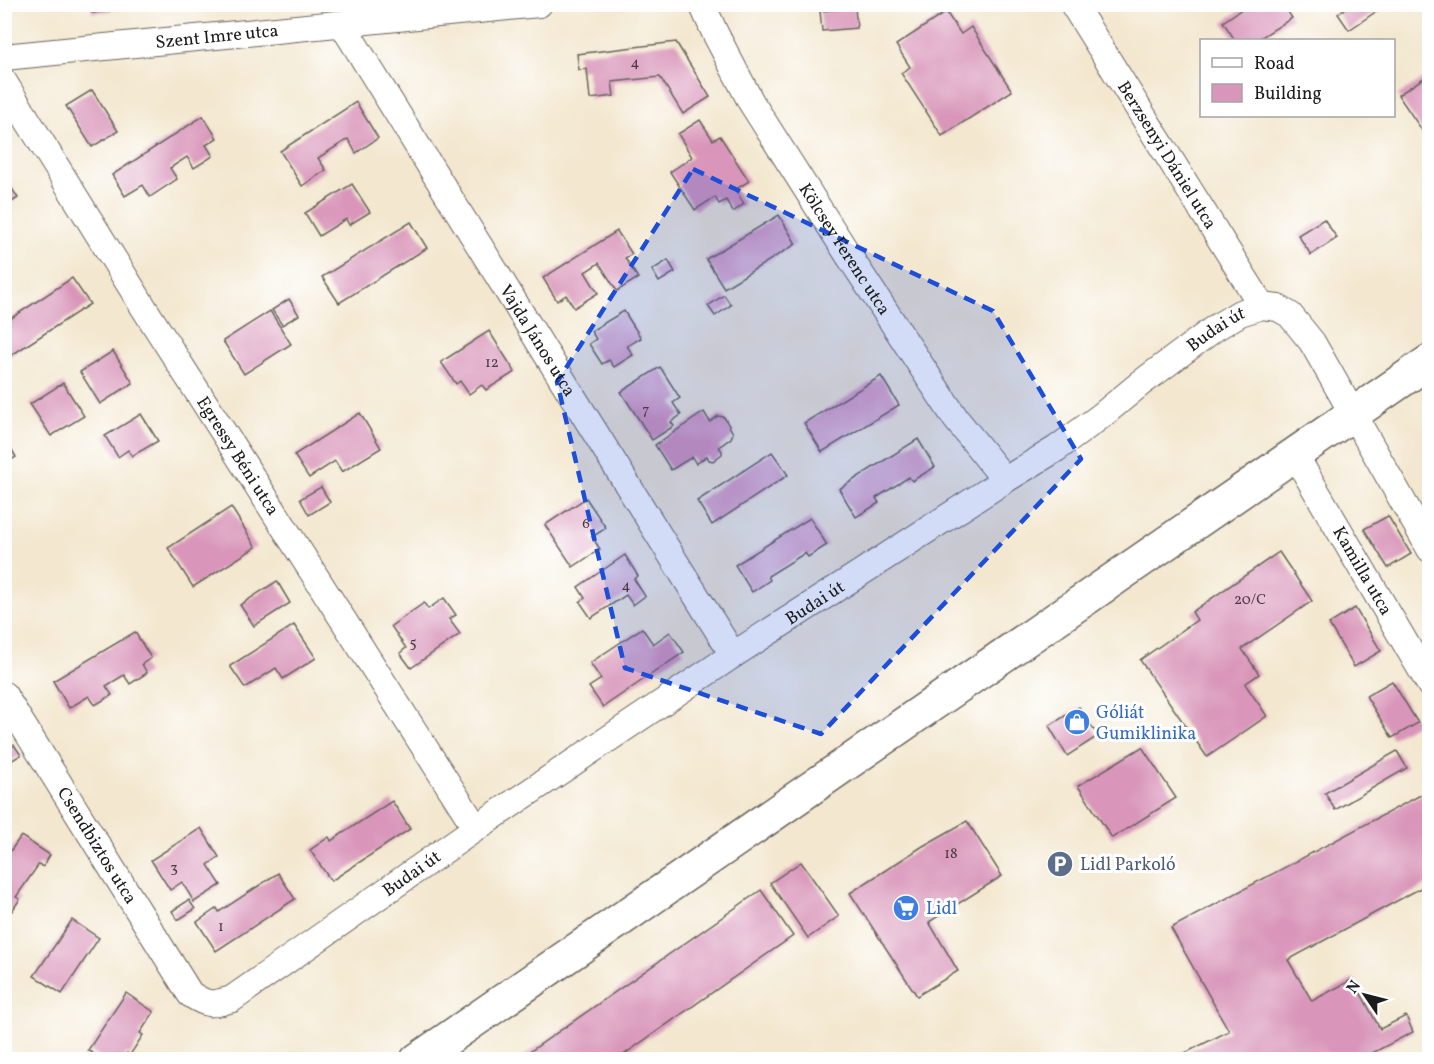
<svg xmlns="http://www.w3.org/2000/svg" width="1434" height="1064" viewBox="0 0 1434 1064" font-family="Vollkorn,serif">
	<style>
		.building { fill: #d996ba }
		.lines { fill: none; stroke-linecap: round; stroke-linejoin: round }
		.minor-casing { stroke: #67635b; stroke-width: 28 }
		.primary-casing { stroke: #67635b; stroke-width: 36 }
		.minor { stroke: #fff; stroke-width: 26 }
		.primary { stroke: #fff; stroke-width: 33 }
		.marked { fill: #1d4ed8; fill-opacity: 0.2; stroke: #1d4ed8; stroke-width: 4.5; stroke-dasharray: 12 8; stroke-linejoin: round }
		.labels { text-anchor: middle; stroke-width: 6; stroke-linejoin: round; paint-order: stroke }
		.number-label { font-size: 15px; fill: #4b3a44 }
		.street-label { font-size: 18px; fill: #1c1c1c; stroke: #fff }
		.shop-label { font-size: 18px; fill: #366cbe; stroke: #fff; text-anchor: start }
		.service-label { font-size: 18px; fill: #4e5e75; stroke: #fff; text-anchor: start }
	</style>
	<rect width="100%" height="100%" fill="#fff"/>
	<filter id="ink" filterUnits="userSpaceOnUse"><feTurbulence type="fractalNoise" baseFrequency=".0167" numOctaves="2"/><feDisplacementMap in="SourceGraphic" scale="12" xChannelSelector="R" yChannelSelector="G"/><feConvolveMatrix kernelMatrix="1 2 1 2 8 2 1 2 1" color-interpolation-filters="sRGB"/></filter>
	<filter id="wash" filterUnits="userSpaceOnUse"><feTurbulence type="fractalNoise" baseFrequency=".008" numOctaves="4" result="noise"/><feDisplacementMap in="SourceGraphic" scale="24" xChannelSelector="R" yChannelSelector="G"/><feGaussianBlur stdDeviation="1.35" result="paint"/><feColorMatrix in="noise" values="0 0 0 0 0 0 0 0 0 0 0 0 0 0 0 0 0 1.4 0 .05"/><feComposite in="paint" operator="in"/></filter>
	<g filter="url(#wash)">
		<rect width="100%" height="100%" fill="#f3e7cf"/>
		<g id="blocks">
			<!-- building -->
			<g class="building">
				<path d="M 91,4 L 109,4 L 110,11 L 92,13 Z"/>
				<path d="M 1249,4 L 1283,4 L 1292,18 L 1257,40 L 1235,40 L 1223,22 Z"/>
				<path d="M 1351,4 L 1387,4 L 1349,30 L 1338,14 Z"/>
				<path d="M 855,8 L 857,28 L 822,31 L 820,11 Z"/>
				<path d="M 946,12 L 961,34 L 971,27 L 1012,91 L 942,136 L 901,73 L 910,67 L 896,45 Z"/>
				<path d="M 676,42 L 710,97 L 683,114 L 660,77 L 612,82 L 614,96 L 590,99 L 587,69 L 579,70 L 577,54 Z"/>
				<path d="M 1430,74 L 1430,142 L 1398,95 Z"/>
				<path d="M 92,90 L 118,131 L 92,147 L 66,106 Z"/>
				<path d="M 356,102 L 378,138 L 356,153 L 348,139 L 318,158 L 326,170 L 302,186 L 280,151 Z"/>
				<path d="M 203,116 L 217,138 L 206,145 L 213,156 L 194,168 L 187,157 L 170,168 L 177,179 L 150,197 L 143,185 L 125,196 L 112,175 Z"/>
				<path d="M 700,120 L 713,140 L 720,136 L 749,181 L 735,190 L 744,204 L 733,212 L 726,200 L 719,204 L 715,197 L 695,210 L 670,172 L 692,157 L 678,134 Z"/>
				<path d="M 4,176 L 18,198 L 4,207 Z"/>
				<path d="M 352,184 L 370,212 L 349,225 L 346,219 L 319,236 L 305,213 Z"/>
				<path d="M 779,215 L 796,244 L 724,288 L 706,259 Z"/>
				<path d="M 1324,219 L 1337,238 L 1311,255 L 1298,235 Z"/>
				<path d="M 411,222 L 427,248 L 339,303 L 322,277 Z"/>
				<path d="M 617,231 L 632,254 L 625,258 L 638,278 L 617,291 L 599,263 L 585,272 L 598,293 L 574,308 L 566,295 L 557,301 L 543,278 Z"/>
				<path d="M 668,260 L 675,272 L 659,282 L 652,270 Z"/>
				<path d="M 72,278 L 90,304 L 4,360 L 4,323 Z"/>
				<path d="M 724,295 L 731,305 L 715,316 L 708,306 Z"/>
				<path d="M 289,299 L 299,315 L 282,325 L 272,310 Z"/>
				<path d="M 270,311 L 291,344 L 244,374 L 223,341 Z"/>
				<path d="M 624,311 L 641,338 L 627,346 L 633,355 L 614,367 L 609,360 L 602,364 L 589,344 L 596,339 L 591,331 Z"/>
				<path d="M 489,331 L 515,372 L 486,390 L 482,385 L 469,394 L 460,381 L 456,384 L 441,362 Z"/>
				<path d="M 113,351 L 133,383 L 100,404 L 80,372 Z"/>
				<path d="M 660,367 L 680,398 L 673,403 L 681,415 L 671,422 L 674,426 L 652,440 L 621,392 Z"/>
				<path d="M 881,376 L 899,405 L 822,452 L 804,423 Z"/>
				<path d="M 63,383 L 84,416 L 51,436 L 30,404 Z"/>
				<path d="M 704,412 L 710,422 L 718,416 L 724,417 L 733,433 L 731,438 L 719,447 L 722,451 L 722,454 L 713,461 L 709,460 L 707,456 L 696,464 L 692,457 L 671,470 L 655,445 Z"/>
				<path d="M 360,413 L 381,448 L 342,472 L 335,461 L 309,478 L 294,455 Z"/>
				<path d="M 141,414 L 158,441 L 132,456 L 128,450 L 118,457 L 105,436 Z"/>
				<path d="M 5,438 L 16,457 L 5,464 Z"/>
				<path d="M 918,439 L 935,467 L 912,481 L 909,477 L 876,498 L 879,503 L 856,517 L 839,489 Z"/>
				<path d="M 772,452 L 788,475 L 712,525 L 697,501 Z"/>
				<path d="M 321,487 L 330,502 L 309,515 L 300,499 Z"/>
				<path d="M 586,498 L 606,528 L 592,537 L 600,549 L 573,567 L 545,525 Z"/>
				<path d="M 231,507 L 256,547 L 193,587 L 168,548 Z"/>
				<path d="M 1388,516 L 1411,554 L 1388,568 L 1364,529 Z"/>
				<path d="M 810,518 L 827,545 L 808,557 L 805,553 L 768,576 L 770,580 L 752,592 L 735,565 Z"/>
				<path d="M 1279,552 L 1312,601 L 1242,649 L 1259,674 L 1245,684 L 1267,716 L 1207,757 L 1140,660 L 1197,620 L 1192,612 Z"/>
				<path d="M 625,555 L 638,576 L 634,579 L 645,596 L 633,605 L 626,595 L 591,618 L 580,602 L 585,598 L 578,587 Z"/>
				<path d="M 277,581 L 290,603 L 254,626 L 240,605 Z"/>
				<path d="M 444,598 L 456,615 L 449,619 L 460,634 L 411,668 L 400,653 L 406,648 L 391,626 L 424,603 L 428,609 Z"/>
				<path d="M 1355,608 L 1381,651 L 1354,667 L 1329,624 Z"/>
				<path d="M 294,625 L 316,658 L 283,679 L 276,668 L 245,688 L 230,666 Z"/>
				<path d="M 642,628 L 653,644 L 670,632 L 684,652 L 603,707 L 589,687 L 601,679 L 590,663 Z"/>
				<path d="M 135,632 L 151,658 L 142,664 L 147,673 L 130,684 L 124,675 L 106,686 L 112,695 L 95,705 L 89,696 L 69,708 L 53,681 Z"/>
				<path d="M 1392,681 L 1418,723 L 1392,738 L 1366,696 Z"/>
				<path d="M 1079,707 L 1098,736 L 1067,756 L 1049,726 Z"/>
				<path d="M 14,745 L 21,755 L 9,762 L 4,754 L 4,751 Z"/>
				<path d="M 1142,747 L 1176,798 L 1112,838 L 1078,786 Z"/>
				<path d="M 1397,751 L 1407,768 L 1335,810 L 1325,793 Z"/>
				<path d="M 1430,790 L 1430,883 L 1288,960 L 1312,1001 L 1353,979 L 1380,1029 L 1406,1016 L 1413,1032 L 1359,1060 L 1171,1060 L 1229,1031 L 1171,928 Z"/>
				<path d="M 392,801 L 410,829 L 331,881 L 310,850 L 329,837 L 331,841 Z"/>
				<path d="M 967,821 L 1002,876 L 929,922 L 958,971 L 917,996 L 850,893 L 923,846 Z"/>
				<path d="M 201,828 L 219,857 L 208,865 L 221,885 L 194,902 L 182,882 L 170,890 L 151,860 Z"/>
				<path d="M 21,836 L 50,855 L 43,867 L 39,864 L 16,897 L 20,899 L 12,911 L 4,906 L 4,860 Z"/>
				<path d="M 801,862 L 839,916 L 808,938 L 770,883 Z"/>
				<path d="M 278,873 L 295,899 L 216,951 L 197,922 L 217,908 L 219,912 Z"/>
				<path d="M 761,890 L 793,936 L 616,1060 L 518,1060 Z"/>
				<path d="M 189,900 L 195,909 L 178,920 L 172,911 Z"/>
				<path d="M 72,920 L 99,938 L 62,994 L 34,976 Z"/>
				<path d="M 126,993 L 154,1012 L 140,1033 L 143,1035 L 130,1055 L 127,1053 L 122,1060 L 103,1060 L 88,1050 Z"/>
			</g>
		</g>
	</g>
	<g filter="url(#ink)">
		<use href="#blocks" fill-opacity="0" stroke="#67635b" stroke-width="1.5"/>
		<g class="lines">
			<defs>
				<g id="minor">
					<path id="s1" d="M 702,4 L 715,33 L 751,102 L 847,253 L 956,419 L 1005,480"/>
					<path id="s2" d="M 1073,4 L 1262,306"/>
					<path id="s3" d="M 342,24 L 733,655"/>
					<path id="s4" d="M 4,57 L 539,4"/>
					<path id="s5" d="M 4,82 L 144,308 L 476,828"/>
					<path id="s6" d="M 1295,455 L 1430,685"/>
					<path id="s7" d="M 4,695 L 190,994 C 208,1006 212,1005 232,999 L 476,828 L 733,655 L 1005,480 L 1056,449 L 1101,416 L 1141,383 L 1215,328 L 1240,313 L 1262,306 L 1278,308 L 1290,315 L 1312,342 L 1430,549"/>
				</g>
				<path id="primary" d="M 417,1060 L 1430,361"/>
			</defs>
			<!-- minor casing -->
			<use href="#minor" class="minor-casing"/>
			<!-- primary casing -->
			<use href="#primary" class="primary-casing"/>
			<!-- minor -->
			<use href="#minor" class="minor"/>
			<!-- primary -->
			<use href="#primary" class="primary"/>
		</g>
	</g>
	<!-- marked area -->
	<path class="marked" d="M 693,169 L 993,311 L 1081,459 L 821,734 L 625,668 L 557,382 Z"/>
	<!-- icons -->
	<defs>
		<symbol id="shop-disc" viewBox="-11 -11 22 22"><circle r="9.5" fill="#3f7fe0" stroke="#fff"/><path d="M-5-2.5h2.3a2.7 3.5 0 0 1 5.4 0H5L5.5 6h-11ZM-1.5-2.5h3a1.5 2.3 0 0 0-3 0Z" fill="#fff"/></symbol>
		<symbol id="parking-disc" viewBox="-11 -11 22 22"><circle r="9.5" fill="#5c6f8a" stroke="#fff"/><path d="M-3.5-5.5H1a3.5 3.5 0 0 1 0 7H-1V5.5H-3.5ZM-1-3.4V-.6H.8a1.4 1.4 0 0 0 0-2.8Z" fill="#fff"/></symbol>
		<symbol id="supermarket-disc" viewBox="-11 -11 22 22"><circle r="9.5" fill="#3f7fe0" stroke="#fff"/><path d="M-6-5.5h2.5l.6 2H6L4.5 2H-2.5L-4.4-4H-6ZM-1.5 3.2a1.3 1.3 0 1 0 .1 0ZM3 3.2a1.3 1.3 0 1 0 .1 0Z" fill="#fff"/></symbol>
	</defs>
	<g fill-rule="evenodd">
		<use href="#shop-disc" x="1062" y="707" width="30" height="30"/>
		<use href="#parking-disc" x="1045" y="849" width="30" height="30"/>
		<use href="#supermarket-disc" x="891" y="893" width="30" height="30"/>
	</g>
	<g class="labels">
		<!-- number labels -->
		<g class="number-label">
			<text x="635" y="67">4</text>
			<text x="492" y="367">12</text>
			<text x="646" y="414">7</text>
			<text x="586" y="528">6</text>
			<text x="626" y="590">4</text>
			<text x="1250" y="604">20/C</text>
			<text x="413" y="647">5</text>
			<text x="951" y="858">18</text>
			<text x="174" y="872">3</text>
			<text x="221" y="931">1</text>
		</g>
		<!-- street labels -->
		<g class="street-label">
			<text dy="6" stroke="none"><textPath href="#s4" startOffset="214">Szent Imre utca</textPath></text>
			<text dy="6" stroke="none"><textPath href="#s2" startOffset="178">Berzsenyi Dániel utca</textPath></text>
			<text dy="6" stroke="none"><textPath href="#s1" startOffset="284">Kölcsey Ferenc utca</textPath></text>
			<text dy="6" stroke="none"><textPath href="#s7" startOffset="1588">Budai út</textPath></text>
			<text dy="6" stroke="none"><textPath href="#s3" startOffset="372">Vajda János utca</textPath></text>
			<text dy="6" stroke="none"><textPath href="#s5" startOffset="441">Egressy Béni utca</textPath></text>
			<text dy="6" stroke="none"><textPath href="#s6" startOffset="134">Kamilla utca</textPath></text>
			<text dy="6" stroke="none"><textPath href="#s7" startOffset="1102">Budai út</textPath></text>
			<text dy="6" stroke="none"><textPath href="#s7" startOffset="177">Csendbiztos utca</textPath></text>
			<text dy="6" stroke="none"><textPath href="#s7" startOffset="616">Budai út</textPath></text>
		</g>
		<!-- shop labels -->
		<g class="shop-label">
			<text x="1096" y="718">Góliát<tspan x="1096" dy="21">Gumiklinika</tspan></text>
			<text x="926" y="914">Lidl</text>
		</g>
		<!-- service labels -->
		<g class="service-label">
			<text x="1080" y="870">Lidl Parkoló</text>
		</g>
	</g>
	<!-- margin -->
	<rect width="1434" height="1064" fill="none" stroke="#fff" stroke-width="24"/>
	<!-- legend -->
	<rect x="1200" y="39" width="195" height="78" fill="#ffffff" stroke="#a4a4a4" stroke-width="1.5"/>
	<rect x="1212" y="58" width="30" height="9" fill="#ffffff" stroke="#a4a4a4" stroke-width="1.5"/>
	<text x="1254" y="69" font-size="18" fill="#1c1c1c">Road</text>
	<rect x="1212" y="84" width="30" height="18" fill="#d996ba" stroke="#a4a4a4" stroke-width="1.5"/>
	<text x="1254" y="99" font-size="18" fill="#1c1c1c">Building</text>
	<!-- north arrow -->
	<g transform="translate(1365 995) rotate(305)" stroke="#ffffff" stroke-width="4.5" paint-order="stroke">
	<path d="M0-4.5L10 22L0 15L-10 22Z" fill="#1c1c1c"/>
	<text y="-9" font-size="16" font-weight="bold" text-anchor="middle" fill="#1c1c1c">N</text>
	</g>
</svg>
